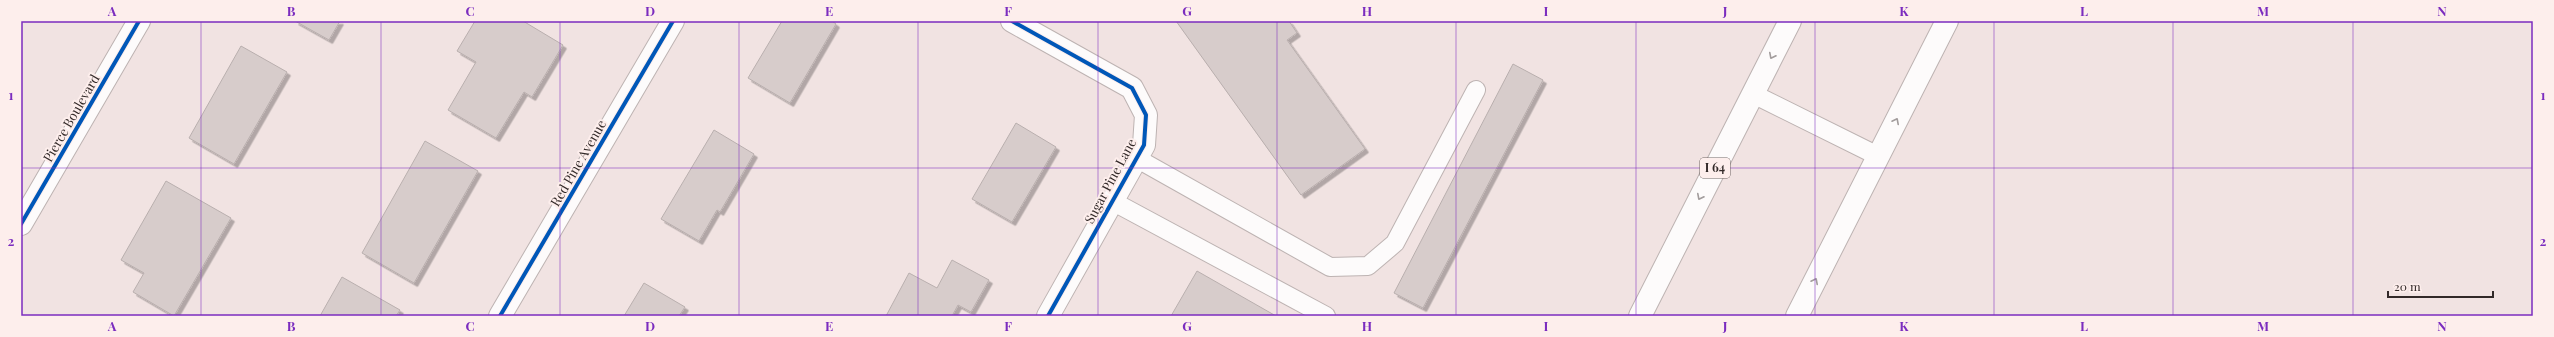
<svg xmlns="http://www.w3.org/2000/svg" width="2554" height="337" viewBox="0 0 2554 337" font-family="'Playfair Display',serif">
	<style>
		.building { fill: #d7cccb; stroke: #b9afae; filter: url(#shadow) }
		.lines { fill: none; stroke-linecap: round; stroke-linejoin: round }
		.service-casing { stroke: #bdb3b2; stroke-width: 20 }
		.minor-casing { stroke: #bdb3b2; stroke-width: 24 }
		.tertiary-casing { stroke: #bdb3b2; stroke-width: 24 }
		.motorway-casing { stroke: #bdb3b2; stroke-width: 24 }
		.service { stroke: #fdfbfb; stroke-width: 18 }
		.minor { stroke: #fdfbfb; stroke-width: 22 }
		.tertiary { stroke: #fdfbfb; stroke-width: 22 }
		.motorway { stroke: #fdfbfb; stroke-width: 22 }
		.cycleway-casing { stroke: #fdeeec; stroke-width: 6 }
		.cycleway { stroke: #0057b8; stroke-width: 4 }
		.oneway { stroke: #a29c9c }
		.grid { fill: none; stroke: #7b2cbf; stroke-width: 1; stroke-opacity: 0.55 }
		.labels { text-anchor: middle; stroke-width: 4; stroke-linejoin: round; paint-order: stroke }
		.shield { fill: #fdeeec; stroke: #6f6463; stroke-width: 1 }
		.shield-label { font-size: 12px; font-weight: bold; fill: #322928 }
		.street-label { font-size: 13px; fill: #322928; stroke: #fdeeec }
		.neatline { fill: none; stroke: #7b2cbf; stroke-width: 1.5 }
		.grid-label { font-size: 13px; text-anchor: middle; font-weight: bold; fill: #7b2cbf }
	</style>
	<defs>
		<filter id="shadow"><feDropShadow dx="3.5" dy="3.5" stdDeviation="0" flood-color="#0004"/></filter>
	</defs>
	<rect width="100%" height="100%" fill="#f1e3e2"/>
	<!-- building -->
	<g class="building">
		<path d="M 295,21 L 340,21 L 329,40 Z"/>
		<path d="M 475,21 L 523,21 L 563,45 L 532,97 L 524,92 L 496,138 L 448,110 L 476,62 L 457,51 Z"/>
		<path d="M 782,21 L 832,21 L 836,24 L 790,103 L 748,78 Z"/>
		<path d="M 1176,21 L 1289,21 L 1297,33 L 1287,40 L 1365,149 L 1301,195 Z"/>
		<path d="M 241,46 L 287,72 L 234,164 L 189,138 Z"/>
		<path d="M 1513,64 L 1543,80 L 1423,308 L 1394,293 Z"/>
		<path d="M 1016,123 L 1056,147 L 1012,222 L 972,199 Z"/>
		<path d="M 714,130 L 754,154 L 720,212 L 717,210 L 699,241 L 661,219 Z"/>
		<path d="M 425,141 L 478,171 L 414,283 L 362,253 Z"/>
		<path d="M 166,181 L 231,218 L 174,316 L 133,292 L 144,273 L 121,260 Z"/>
		<path d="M 952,260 L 989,280 L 971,312 L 958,305 L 952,316 L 886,316 L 909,273 L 937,288 Z"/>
		<path d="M 1197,271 L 1276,316 L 1171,316 Z"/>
		<path d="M 342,277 L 400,310 L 396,316 L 320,316 Z"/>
		<path d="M 644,283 L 685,307 L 679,316 L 624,316 Z"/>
	</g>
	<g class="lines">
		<defs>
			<g id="service">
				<path d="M 1753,94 L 1878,156"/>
				<path d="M 1136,158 L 1330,267 L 1368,266 L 1395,243 L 1476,90"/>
				<path d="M 1112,201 L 1326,316"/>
			</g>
			<g id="minor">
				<path d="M 1012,21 L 1132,88 L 1146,115 L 1144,145 L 1048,316"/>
				<path d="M 500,316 L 673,21"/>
			</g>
			<path id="tertiary" d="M 21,224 L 139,21"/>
			<g id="motorway">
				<path d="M 1640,316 L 1790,21"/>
				<path d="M 1797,316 L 1947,21"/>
			</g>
		</defs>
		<!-- service casing -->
		<use href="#service" class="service-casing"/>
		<!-- minor casing -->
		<use href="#minor" class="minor-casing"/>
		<!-- tertiary casing -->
		<use href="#tertiary" class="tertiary-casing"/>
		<!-- motorway casing -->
		<use href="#motorway" class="motorway-casing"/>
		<!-- service -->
		<use href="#service" class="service"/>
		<!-- minor -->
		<use href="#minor" class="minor"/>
		<!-- tertiary -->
		<use href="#tertiary" class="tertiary"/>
		<!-- motorway -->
		<use href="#motorway" class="motorway"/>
		<defs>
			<g id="cycleway">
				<path d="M 1012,21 L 1132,88 L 1146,115 L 1144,145 L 1048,316"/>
				<path d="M 21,224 L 139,21"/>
				<path d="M 500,316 L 673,21"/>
			</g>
		</defs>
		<!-- cycleway casing -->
		<use href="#cycleway" class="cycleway-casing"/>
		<!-- cycleway -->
		<use href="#cycleway" class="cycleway"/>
	</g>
	<!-- one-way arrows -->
	<defs><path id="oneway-chevron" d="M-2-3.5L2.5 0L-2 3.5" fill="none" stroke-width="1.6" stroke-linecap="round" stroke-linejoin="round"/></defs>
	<g class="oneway">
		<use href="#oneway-chevron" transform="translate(1772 56) rotate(117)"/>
		<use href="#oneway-chevron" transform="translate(1896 121) rotate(-63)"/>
		<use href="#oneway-chevron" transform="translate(1700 197) rotate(117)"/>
		<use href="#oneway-chevron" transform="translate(1815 281) rotate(-63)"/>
	</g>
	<!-- grid -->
	<path class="grid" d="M 201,21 L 201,316M 381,21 L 381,316M 560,21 L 560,316M 739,21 L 739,316M 918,21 L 918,316M 1098,21 L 1098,316M 1277,21 L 1277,316M 1456,21 L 1456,316M 1636,21 L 1636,316M 1815,21 L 1815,316M 1994,21 L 1994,316M 2173,21 L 2173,316M 2353,21 L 2353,316M 21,168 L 2533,168"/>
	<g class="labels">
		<!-- shield labels -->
		<rect class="shield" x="1700" y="158" width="30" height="20" rx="3"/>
		<g class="shield-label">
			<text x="1715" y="172">I 64</text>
		</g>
		<!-- street labels -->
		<g class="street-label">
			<text transform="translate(71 118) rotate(-60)" y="5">Pierce Boulevard</text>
			<text transform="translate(578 163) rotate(-60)" y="5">Red Pine Avenue</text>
			<text transform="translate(1110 181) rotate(-62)" y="5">Sugar Pine Lane</text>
		</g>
	</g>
	<!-- border -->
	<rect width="2554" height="337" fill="none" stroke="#fdeeec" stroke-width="44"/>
	<!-- scale -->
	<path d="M2388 291v6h105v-6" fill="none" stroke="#322928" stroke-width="2"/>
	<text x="2394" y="291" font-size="12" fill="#322928" stroke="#fdeeec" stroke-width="3" paint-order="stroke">20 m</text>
	<rect x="22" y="22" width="2510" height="293" class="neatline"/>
	<g class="grid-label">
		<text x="112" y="16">A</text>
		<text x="291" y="16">B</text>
		<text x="470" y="16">C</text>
		<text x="650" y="16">D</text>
		<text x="829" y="16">E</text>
		<text x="1008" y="16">F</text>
		<text x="1187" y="16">G</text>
		<text x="1367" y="16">H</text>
		<text x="1546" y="16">I</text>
		<text x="1725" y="16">J</text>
		<text x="1904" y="16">K</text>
		<text x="2084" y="16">L</text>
		<text x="2263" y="16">M</text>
		<text x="2442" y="16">N</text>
		<text x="11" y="100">1</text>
		<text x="2543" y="100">1</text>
		<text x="11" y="246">2</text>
		<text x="2543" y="246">2</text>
		<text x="112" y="331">A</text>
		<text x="291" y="331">B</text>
		<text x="470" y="331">C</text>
		<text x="650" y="331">D</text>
		<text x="829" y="331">E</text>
		<text x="1008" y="331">F</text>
		<text x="1187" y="331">G</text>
		<text x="1367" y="331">H</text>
		<text x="1546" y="331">I</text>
		<text x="1725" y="331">J</text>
		<text x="1904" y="331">K</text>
		<text x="2084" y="331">L</text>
		<text x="2263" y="331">M</text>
		<text x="2442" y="331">N</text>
	</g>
</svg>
